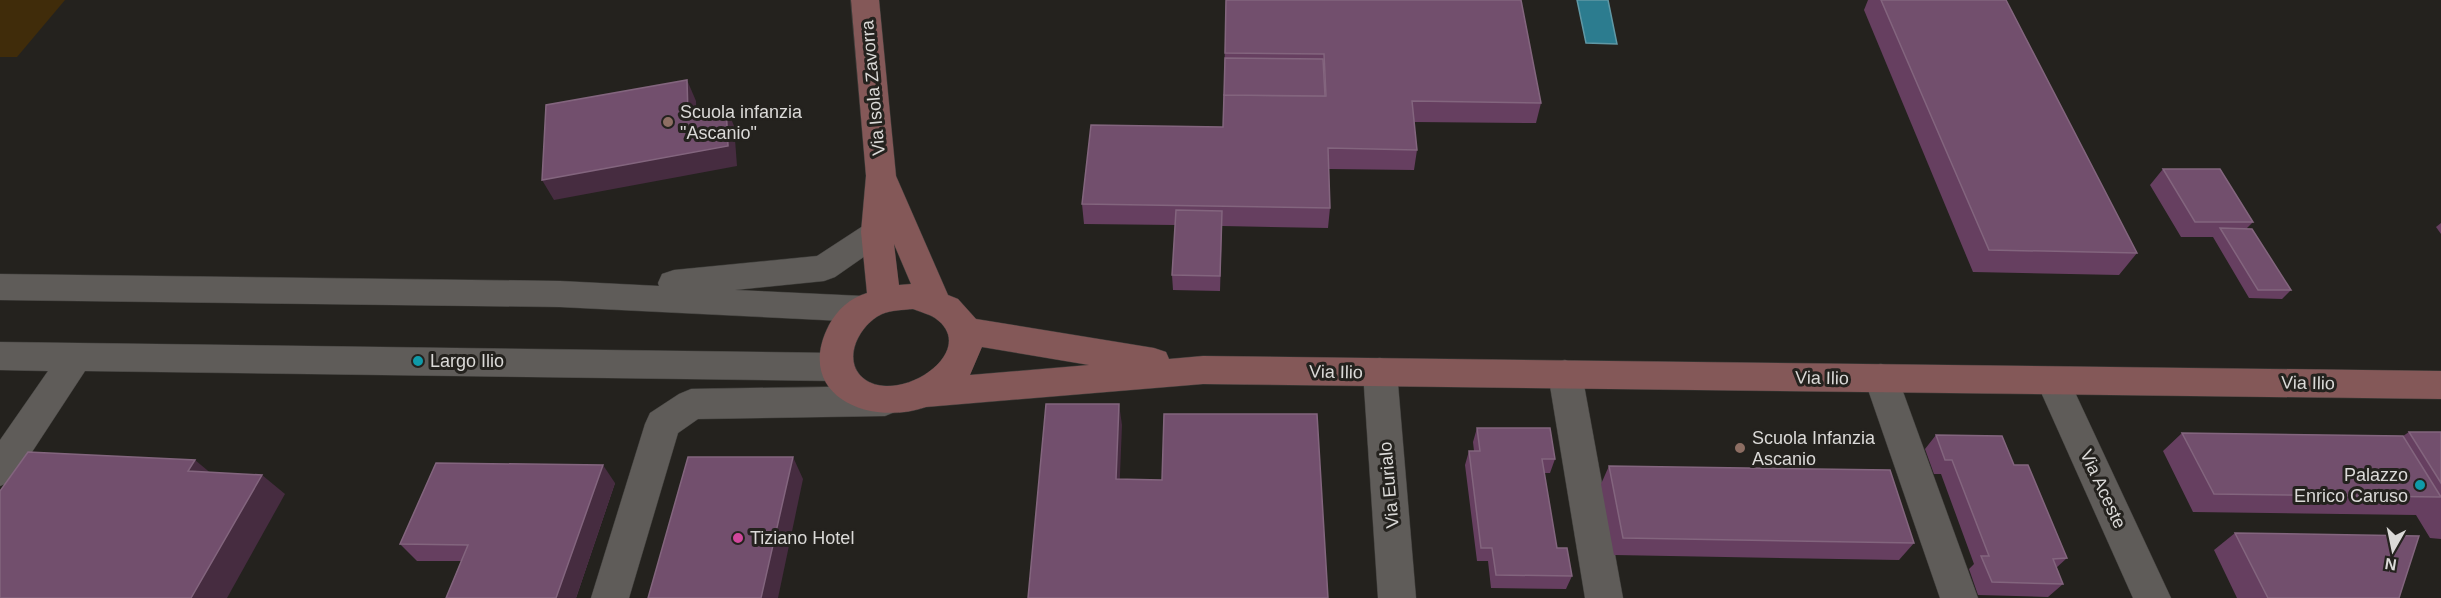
<svg xmlns="http://www.w3.org/2000/svg" width="2441" height="598" viewBox="0 0 2441 598" font-family="Helvetica,sans-serif">
	<style>
		.green { fill: #402c0a }
		.water { fill: #2c7c8f; stroke: #6098a5; stroke-width: 1.5 }
		.lines { fill: none; stroke-linecap: round; stroke-linejoin: round }
		.minor-casing { stroke: #3e3d3a; stroke-width: 1 }
		.secondary-casing { stroke: #3e3d3a; stroke-width: 1 }
		.minor { fill: #5f5c59; fill-rule: evenodd }
		.secondary { fill: #845858; fill-rule: evenodd }
		.wall { fill: #663f60 }
		.shaded-wall { fill: #462c40 }
		.building { fill: #724f6d; stroke: #83657e; stroke-width: 1.5 }
		.education-dot { fill: #8d6e63; stroke: #24221e; stroke-width: 2 }
		.culture-dot { fill: #0f9aa8; stroke: #24221e; stroke-width: 2 }
		.hotel-dot { fill: #d1479c; stroke: #24221e; stroke-width: 2 }
		.labels { text-anchor: middle; stroke-width: 6; stroke-linejoin: round; paint-order: stroke }
		.street-label { font-size: 18px; fill: #dbdad8; stroke: #24221e }
		.poi-label { font-size: 18px; fill: #dbdad8; stroke: #24221e; text-anchor: start }
	</style>
	<rect width="100%" height="100%" fill="#24221e"/>
	<!-- green -->
	<path class="green" d="M 0,0 L 65,0 L 17,57 L 0,57 Z"/>
	<!-- water -->
	<path class="water" d="M 1577,0 L 1608,0 L 1617,44 L 1586,43 Z"/>
	<g class="lines">
		<defs>
			<g id="minor">
				<path d="M 877,220 L 888,224 L 893,232 L 888,240 L 835,277 L 824,281 L 735,290 L 863,296 L 875,300 L 880,309 L 875,318 L 863,322 L 560,307 L 0,300 L 0,274 L 560,281 L 659,286 L 658,283 L 662,274 L 674,270 L 817,256 L 866,224 Z"/>
				<path d="M 0,342 L 836,353 L 848,357 L 853,367 L 848,377 L 836,381 L 85,371 L 13,481 L 0,486 L 0,440 L 48,371 L 0,370 Z"/>
				<path d="M 1380,358 L 1392,362 L 1397,372 L 1416,598 L 1378,598 L 1363,372 L 1368,362 Z"/>
				<path d="M 1565,360 L 1577,364 L 1582,374 L 1623,598 L 1585,598 L 1548,374 L 1553,364 Z"/>
				<path d="M 1881,364 L 1893,368 L 1898,378 L 1978,598 L 1940,598 L 1864,378 L 1869,368 Z"/>
				<path d="M 2053,367 L 2065,371 L 2171,598 L 2133,598 L 2036,381 L 2041,371 Z"/>
				<path d="M 885,386 L 897,391 L 902,401 L 897,411 L 885,416 L 698,419 L 678,433 L 629,598 L 591,598 L 645,424 L 650,413 L 679,394 L 691,389 Z"/>
			</g>
			<path id="secondary" d="M 851,0 L 879,0 L 896,176 L 948,295 L 958,299 L 976,319 L 1154,348 L 1166,352 L 1169,359 L 1203,356 L 2441,371 L 2441,399 L 1203,384 L 926,407 C 869,427 793,395 829,325 C 837,310 850,298 867,293 L 861,232 L 866,176 ZM 894,244 L 911,284 L 899,285 ZM 913,309 C 920,312 929,314 935,318 C 982,351 898,407 863,378 C 841,359 860,324 882,314 C 891,310 903,310 913,309 ZM 982,347 L 1089,365 L 970,375 Z"/>
		</defs>
		<!-- minor casing -->
		<use href="#minor" class="minor-casing"/>
		<!-- secondary casing -->
		<use href="#secondary" class="secondary-casing"/>
		<!-- minor -->
		<use href="#minor" class="minor"/>
		<!-- secondary -->
		<use href="#secondary" class="secondary"/>
	</g>
	<!-- wall -->
	<g class="wall">
		<path d="M 1226,0 L 1541,103 L 1536,123 L 1414,122 L 1417,150 L 1414,170 L 1329,169 L 1330,208 L 1328,228 L 1222,226 L 1220,291 L 1173,290 L 1172,275 L 1175,225 L 1084,224 L 1082,204 L 1223,127 Z"/>
		<path d="M 1868,0 L 2006,0 L 2137,253 L 2119,275 L 1973,272 L 1864,10 Z"/>
		<path d="M 2163,169 L 2253,222 L 2246,229 L 2291,290 L 2282,299 L 2249,298 L 2213,237 L 2181,237 L 2150,185 Z"/>
		<path d="M 2441,223 L 2441,234 L 2436,227 Z"/>
		<path d="M 1477,428 L 1555,459 L 1550,473 L 1544,473 L 1557,548 L 1572,576 L 1566,589 L 1491,588 L 1488,561 L 1477,561 L 1465,465 L 1469,451 L 1474,451 L 1473,442 Z"/>
		<path d="M 2409,432 L 2441,432 L 2441,539 L 2430,538 L 2416,515 L 2193,512 L 2163,451 L 2182,433 L 2403,436 Z"/>
		<path d="M 1936,435 L 2014,465 L 2067,558 L 2056,568 L 2063,584 L 2048,597 L 1978,595 L 1969,569 L 1974,564 L 1941,474 L 1934,474 L 1925,449 Z"/>
		<path d="M 1609,466 L 1914,543 L 1899,560 L 1614,555 L 1601,484 Z"/>
		<path d="M 615,483 L 576,598 L 446,598 L 461,561 L 417,561 L 400,544 Z"/>
		<path d="M 2235,533 L 2399,598 L 2237,598 L 2214,550 Z"/>
	</g>
	<!-- shaded-wall -->
	<g class="shaded-wall">
		<path d="M 687,80 L 696,101 L 697,135 L 688,114 Z"/>
		<path d="M 726,106 L 734,126 L 737,166 L 554,200 L 542,180 Z"/>
		<path d="M 1119,404 L 1122,425 L 1119,499 L 1116,479 Z"/>
		<path d="M 793,457 L 803,479 L 778,598 L 761,598 Z"/>
		<path d="M 195,460 L 219,480 L 188,471 Z"/>
		<path d="M 603,465 L 615,483 L 576,598 L 556,598 Z"/>
		<path d="M 262,475 L 285,494 L 227,598 L 191,598 Z"/>
	</g>
	<!-- building -->
	<g class="building">
		<path d="M 1226,0 L 1521,0 L 1541,103 L 1412,101 L 1417,150 L 1328,148 L 1330,208 L 1082,204 L 1091,125 L 1223,127 L 1224,95 L 1326,96 L 1324,54 L 1225,53 Z"/>
		<path d="M 1881,0 L 2006,0 L 2137,253 L 1989,250 Z"/>
		<path d="M 1225,58 L 1323,59 L 1325,96 L 1224,95 Z"/>
		<path d="M 687,80 L 688,114 L 726,106 L 728,146 L 542,180 L 546,105 Z"/>
		<path d="M 2163,169 L 2220,169 L 2253,222 L 2195,222 Z"/>
		<path d="M 1176,210 L 1222,211 L 1220,276 L 1172,275 Z"/>
		<path d="M 2220,228 L 2252,229 L 2291,290 L 2258,290 Z"/>
		<path d="M 1046,404 L 1119,404 L 1116,479 L 1162,480 L 1164,414 L 1317,414 L 1328,598 L 1028,598 Z"/>
		<path d="M 1477,428 L 1550,428 L 1555,459 L 1542,459 L 1557,548 L 1567,548 L 1572,576 L 1496,575 L 1492,548 L 1481,548 L 1469,451 L 1480,451 Z"/>
		<path d="M 2409,432 L 2441,432 L 2441,483 Z"/>
		<path d="M 2182,433 L 2403,436 L 2441,497 L 2214,494 Z"/>
		<path d="M 1936,435 L 2002,436 L 2014,465 L 2028,465 L 2067,558 L 2053,559 L 2063,584 L 1992,582 L 1981,556 L 1989,556 L 1952,460 L 1945,460 Z"/>
		<path d="M 28,452 L 195,460 L 188,471 L 262,475 L 191,598 L 0,598 L 0,491 Z"/>
		<path d="M 688,457 L 793,457 L 761,598 L 648,598 Z"/>
		<path d="M 436,463 L 603,465 L 556,598 L 446,598 L 468,545 L 400,544 Z"/>
		<path d="M 1609,466 L 1890,470 L 1914,543 L 1623,538 Z"/>
		<path d="M 2235,533 L 2419,536 L 2399,598 L 2268,598 Z"/>
	</g>
	<!-- markers -->
	<g class="education-dot">
		<circle cx="668" cy="122" r="6"/>
		<circle cx="1740" cy="448" r="6"/>
	</g>
	<g class="culture-dot">
		<circle cx="418" cy="361" r="6"/>
		<circle cx="2420" cy="485" r="6"/>
	</g>
	<circle class="hotel-dot" cx="738" cy="538" r="6"/>
	<g class="labels">
		<!-- street labels -->
		<g class="street-label">
			<text transform="translate(873 88) rotate(-95)" y="6">Via Isola Zavorra</text>
			<text transform="translate(1336 372) rotate(1)" y="6">Via Ilio</text>
			<text transform="translate(1822 378) rotate(1)" y="6">Via Ilio</text>
			<text transform="translate(2308 383) rotate(1)" y="6">Via Ilio</text>
			<text transform="translate(1389 485) rotate(-95)" y="6">Via Eurialo</text>
			<text transform="translate(2103 489) rotate(65)" y="6">Via Aceste</text>
		</g>
		<!-- poi labels -->
		<g class="poi-label">
			<text x="680" y="118">Scuola infanzia<tspan x="680" dy="21">"Ascanio"</tspan></text>
			<text x="430" y="367">Largo Ilio</text>
			<text x="1752" y="444">Scuola Infanzia<tspan x="1752" dy="21">Ascanio</tspan></text>
			<text x="2408" y="481" text-anchor="end">Palazzo<tspan x="2408" dy="21">Enrico Caruso</tspan></text>
			<text x="750" y="544">Tiziano Hotel</text>
		</g>
	</g>
	<!-- north arrow -->
	<g transform="translate(2393 550) rotate(189)" stroke="#24221e" stroke-width="4.5" paint-order="stroke">
	<path d="M0-4.5L10 22L0 15L-10 22Z" fill="#dbdad8"/>
	<text y="-9" font-size="16" font-weight="bold" text-anchor="middle" fill="#dbdad8">N</text>
	</g>
</svg>
